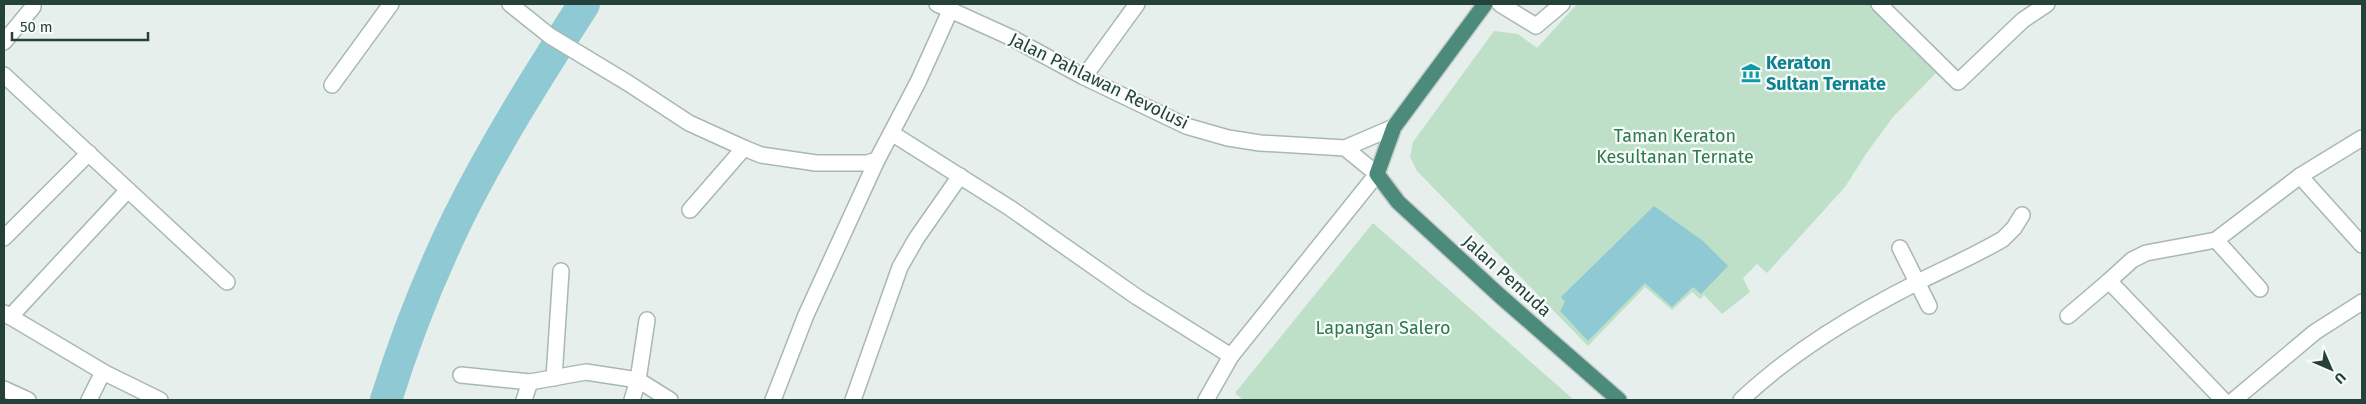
<svg xmlns="http://www.w3.org/2000/svg" width="2366" height="404" viewBox="0 0 2366 404" font-family="'Fira Sans',sans-serif">
	<style>
		.green { fill: #bfe0c8 }
		.water { fill: #8ec9d4 }
		.lines { fill: none; stroke-linecap: round; stroke-linejoin: round }
		.river { stroke: #8ec9d4; stroke-width: 32 }
		.minor-casing { stroke: #a8b8b2; stroke-width: 18 }
		.tertiary-casing { stroke: #a8b8b2; stroke-width: 18 }
		.trunk-casing { stroke: #c2cac8; stroke-width: 18 }
		.minor { stroke: #fff; stroke-width: 15 }
		.tertiary { stroke: #fff; stroke-width: 15 }
		.trunk { stroke: #4c8a7c; stroke-width: 15 }
		.labels { text-anchor: middle; stroke-width: 4.5; stroke-linejoin: round; paint-order: stroke }
		.culture-label { font-size: 18px; font-weight: bold; fill: #0d838f; stroke: #f7fbf9; text-anchor: start }
		.street-label { font-size: 18px; fill: #24423a; stroke: #f7fbf9 }
		.park-label { font-size: 18px; fill: #2d7a4b; stroke: #f7fbf9 }
	</style>
	<rect width="100%" height="100%" fill="#e6efeb"/>
	<!-- green -->
	<g class="green">
		<path d="M 1577,4 L 1871,4 L 1936,73 L 1893,117 L 1866,154 L 1845,187 L 1767,273 L 1757,264 L 1743,278 L 1750,292 L 1722,314 L 1704,295 L 1700,299 L 1692,292 L 1672,310 L 1645,287 L 1588,346 L 1417,171 L 1410,157 L 1413,142 L 1494,31 L 1518,34 L 1537,48 Z"/>
		<path d="M 1373,223 L 1574,400 L 1243,400 L 1235,393 Z"/>
	</g>
	<!-- water -->
	<path class="water" d="M 1654,206 L 1703,241 L 1728,266 L 1701,294 L 1693,287 L 1672,307 L 1645,283 L 1588,341 L 1560,311 L 1565,302 L 1561,297 Z"/>
	<g class="lines">
		<!-- river -->
		<path class="river" d="M 386,400 C 405,339 429,278 457,220 C 494,145 539,74 584,4"/>
		<defs>
			<g id="minor">
				<path d="M 510,4 L 550,36 L 628,83 L 689,123 L 744,148 L 761,155 L 816,163 L 867,163 L 877,160 L 918,82 L 950,11"/>
				<path d="M 1500,4 L 1536,26 L 1562,4"/>
				<path d="M 1879,4 L 1958,82 L 2023,20 L 2047,4"/>
				<path d="M 4,42 L 33,7"/>
				<path d="M 4,75 L 128,190 L 10,317"/>
				<path d="M 1084,77 L 1137,4"/>
				<path d="M 332,85 L 391,4"/>
				<path d="M 893,134 L 1010,208 L 1137,297 L 1231,356"/>
				<path d="M 2300,176 L 2362,138"/>
				<path d="M 128,190 L 227,282"/>
				<path d="M 690,210 L 744,148"/>
				<path d="M 4,238 L 89,153"/>
				<path d="M 2216,240 L 2260,289"/>
				<path d="M 1900,248 L 1929,306"/>
				<path d="M 4,313 L 105,373 L 160,400"/>
				<path d="M 2068,316 L 2109,281"/>
				<path d="M 461,375 L 530,382"/>
				<path d="M 554,378 L 561,271"/>
				<path d="M 89,400 L 103,372"/>
				<path d="M 524,400 L 530,382 L 586,372 L 638,380 L 670,400"/>
				<path d="M 632,400 L 638,380 L 647,320"/>
				<path d="M 773,400 L 806,315 L 877,160"/>
				<path d="M 853,400 L 900,267 L 916,239 L 960,176"/>
				<path d="M 1741,400 C 1793,351 1855,314 1918,282 C 1946,268 1976,255 2003,239 L 2014,228 L 2022,215"/>
				<path d="M 2223,400 L 2109,281 L 2132,260 L 2146,253 L 2216,240 L 2300,176 L 2362,245"/>
				<path d="M 2234,400 L 2315,332 L 2362,302"/>
			</g>
			<g id="tertiary">
				<path d="M 937,4 L 1012,38 L 1084,77 L 1186,126 L 1228,138 L 1260,143 L 1345,148 L 1377,174 L 1231,356 L 1206,400"/>
				<path d="M 1345,148 L 1394,127"/>
				<path d="M 4,389 L 28,400"/>
			</g>
			<path id="trunk" d="M 1485,4 L 1394,127 L 1377,174 L 1398,202 L 1499,295 L 1619,400"/>
		</defs>
		<!-- minor casing -->
		<use href="#minor" class="minor-casing"/>
		<!-- tertiary casing -->
		<use href="#tertiary" class="tertiary-casing"/>
		<!-- trunk casing -->
		<use href="#trunk" class="trunk-casing"/>
		<!-- minor -->
		<use href="#minor" class="minor"/>
		<!-- tertiary -->
		<use href="#tertiary" class="tertiary"/>
		<!-- trunk -->
		<use href="#trunk" class="trunk"/>
	</g>
	<!-- icons -->
	<defs>
		<symbol id="museum-bare" viewBox="-9 -9 18 18"><path d="M0-6L6-3V-2H-6V-3ZM-5-1h2V3h-2ZM-1-1h2V3h-2ZM3-1h2V3H3ZM-6 4H6V6H-6Z" fill="#0f9aa8" stroke="#f7fbf9" stroke-width="2.5" paint-order="stroke"/></symbol>
	</defs>
	<g fill-rule="evenodd">
		<use href="#museum-bare" x="1737" y="59" width="28" height="28"/>
	</g>
	<g class="labels">
		<!-- culture labels -->
		<g class="culture-label">
			<text x="1766" y="69">Keraton<tspan x="1766" dy="21">Sultan Ternate</tspan></text>
		</g>
		<!-- street labels -->
		<g class="street-label">
			<text transform="translate(1099 81) rotate(26)" y="6">Jalan Pahlawan Revolusi</text>
			<text transform="translate(1507 276) rotate(42)" y="6">Jalan Pemuda</text>
		</g>
		<!-- park labels -->
		<g class="park-label">
			<text x="1675" y="142">Taman Keraton<tspan x="1675" dy="21">Kesultanan Ternate</tspan></text>
			<text x="1383" y="334">Lapangan Salero</text>
		</g>
	</g>
	<!-- border -->
	<rect width="2366" height="404" fill="none" stroke="#24423a" stroke-width="10"/>
	<!-- north arrow -->
	<g transform="translate(2331 369) rotate(135)" stroke="#f7fbf9" stroke-width="4" paint-order="stroke">
	<path d="M0-4L9 19L0 12L-9 19Z" fill="#24423a"/>
	<text y="-8" font-size="14" font-weight="bold" text-anchor="middle" fill="#24423a">U</text>
	</g>
	<!-- scale -->
	<path d="M12 32v8h136v-8" fill="none" stroke="#24423a" stroke-width="2.5"/>
	<text x="20" y="32" font-size="15" fill="#24423a" stroke="#f7fbf9" stroke-width="4" paint-order="stroke">50 m</text>
</svg>
